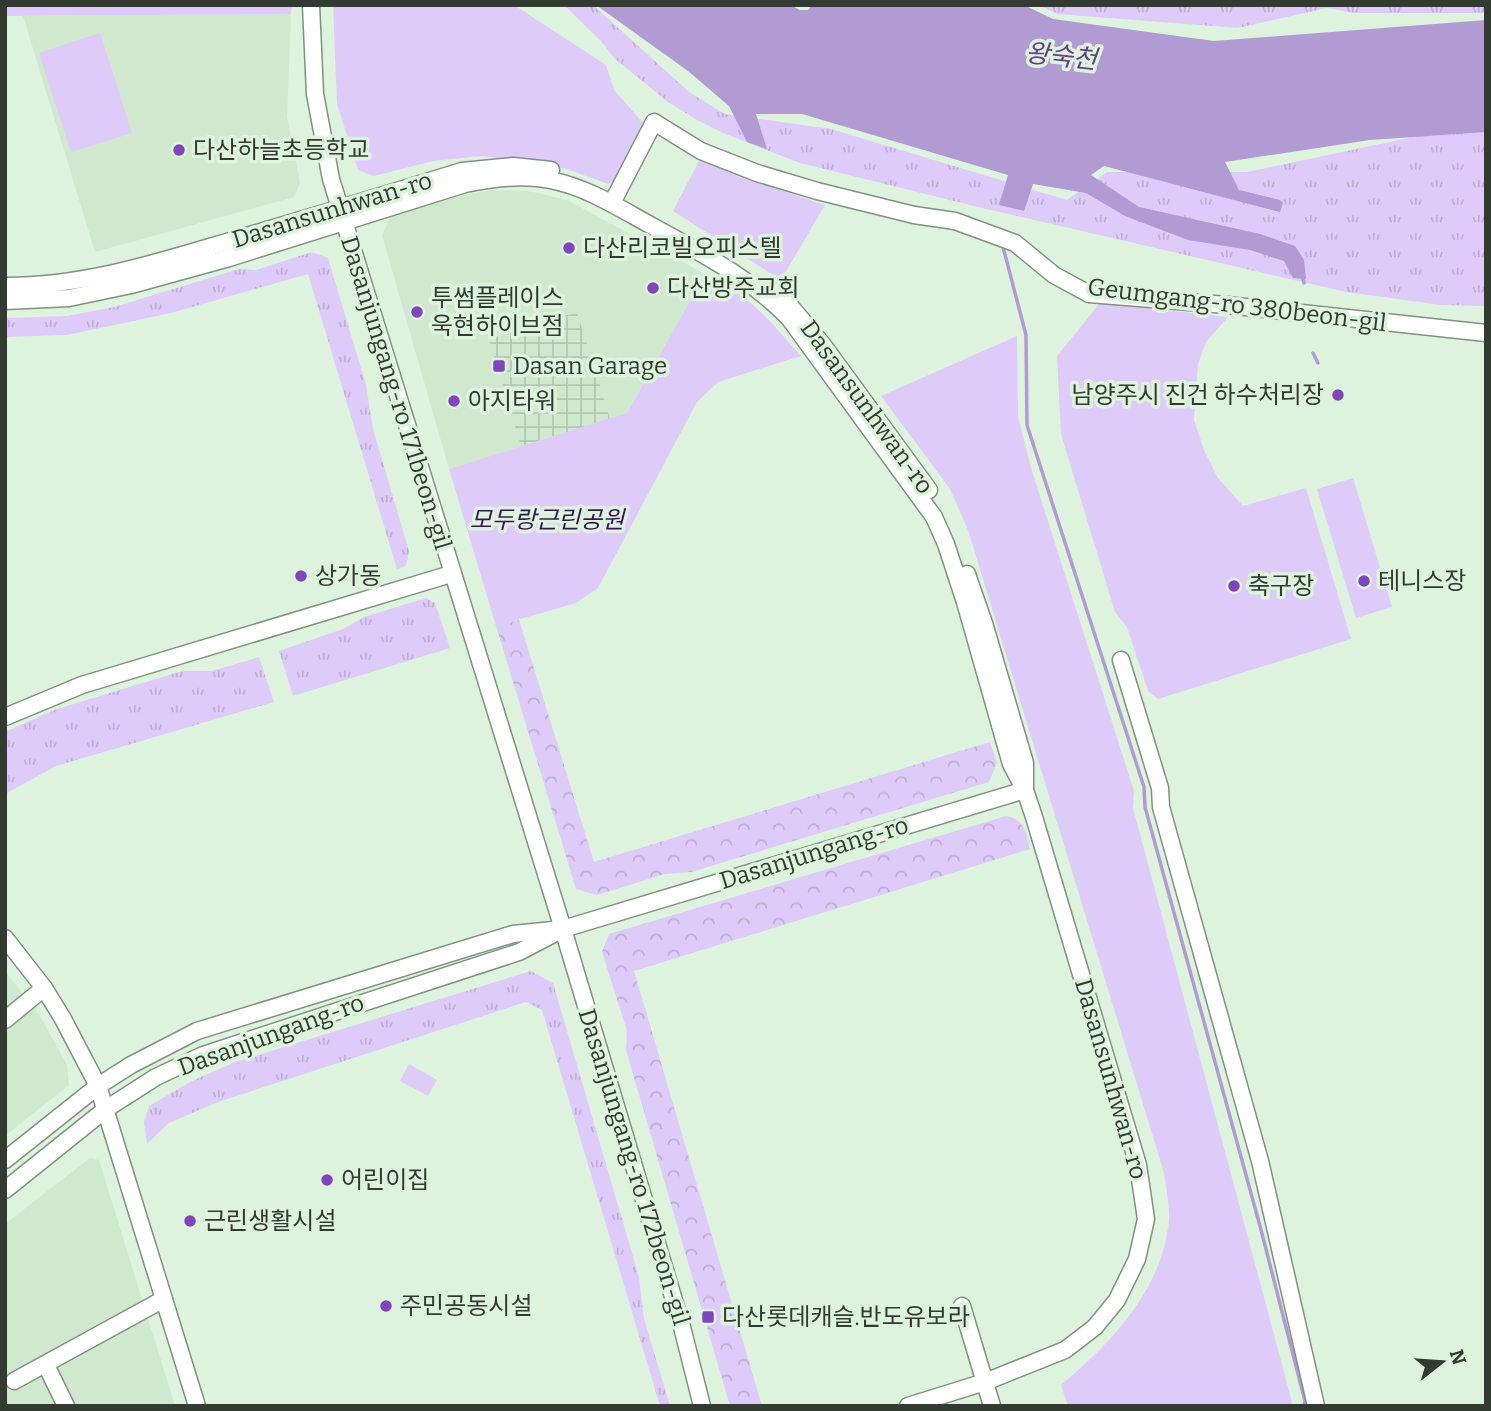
<svg xmlns="http://www.w3.org/2000/svg" width="1491" height="1411" viewBox="0 0 1491 1411" font-family="Bitter,'Noto Sans KR',serif">
	<style>
		.built { fill: #cfe8ce }
		.industrial { fill: url(#industrial-grid) }
		.grass { fill: url(#grass-tufts) }
		.forest { fill: url(#forest-crowns) }
		.park { fill: #decbf9 }
		.water { fill: #b29ad3 }
		.lines { fill: none; stroke-linecap: round; stroke-linejoin: round }
		.stream { stroke: #b29ad3; stroke-width: 3.5 }
		.minor-casing { stroke: #7f927f; stroke-width: 19 }
		.minor { stroke: #fff; stroke-width: 16 }
		.poi-dot { fill: #8045bb; stroke: #def3dd; stroke-width: 2.5 }
		.labels { text-anchor: middle; stroke-width: 7; stroke-linejoin: round; paint-order: stroke }
		.poi-label { font-size: 24px; fill: #323a32; stroke: #def3dd; text-anchor: start }
		.street-label { font-size: 24px; fill: #323a32; stroke: #def3dd }
		.park-label { font-size: 24px; font-style: italic; fill: #381558; stroke: #def3dd }
		.water-label { font-size: 26px; font-style: italic; fill: #624087; stroke: #def3dd }
	</style>
	<defs>
		<pattern id="industrial-grid" width="8" height="8" patternUnits="userSpaceOnUse" patternTransform="scale(1.75)"><rect width="8" height="8" fill="#cfe8ce"/><path d="M0 4h8M4 0v8" fill="none" stroke="#b2c8b1"/></pattern>
		<pattern id="grass-tufts" width="24" height="20" patternUnits="userSpaceOnUse" patternTransform="scale(1.75)"><rect width="24" height="20" fill="#decbf9"/><path d="M3 7l-1-3M5 7V3M7 7l1-3M15 17l-1-3M17 17v-4M19 17l1-3" fill="none" stroke="#bfafd6"/></pattern>
		<pattern id="forest-crowns" width="20" height="18" patternUnits="userSpaceOnUse" patternTransform="scale(1.75)"><rect width="20" height="18" fill="#decbf9"/><path d="M2 6a3 3 0 1 1 6 0M12 15a3 3 0 1 1 6 0" fill="none" stroke="#bfafd6"/></pattern>
	</defs>
	<rect width="100%" height="100%" fill="#def3dd"/>
	<!-- built -->
	<g class="built">
		<path d="M 291,14 L 287,117 L 300,183 L 294,197 L 95,252 L 23,16 Z"/>
		<path d="M 493,190 L 529,191 L 567,200 L 705,274 L 627,413 L 449,469 L 382,235 L 391,216 L 468,194 Z"/>
		<path d="M 5,971 L 40,1016 L 67,1065 L 69,1085 L 5,1136 Z"/>
		<path d="M 90,1158 L 99,1160 L 175,1406 L 5,1406 L 5,1224 Z"/>
	</g>
	<!-- industrial -->
	<path class="industrial" d="M 577,312 L 610,419 L 521,446 L 489,339 Z"/>
	<!-- grass -->
	<g class="grass">
		<path d="M 564,5 L 593,5 L 689,92 L 725,114 L 831,129 L 1067,200 L 1107,172 L 1247,172 L 1455,128 L 1486,126 L 1486,306 L 1441,305 L 1346,292 L 978,207 L 800,163 L 723,133 L 697,120 L 668,102 L 614,58 L 602,42 Z"/>
		<path d="M 1039,5 L 1486,5 L 1486,13 L 1353,13 L 1327,8 L 1238,28 L 1057,14 Z"/>
		<path d="M 312,252 L 328,258 L 366,385 L 373,429 L 409,551 L 406,566 L 397,569 L 308,274 L 171,313 L 67,335 L 5,337 L 5,318 L 67,316 L 114,307 L 239,269 L 256,270 Z"/>
		<path d="M 426,598 L 435,603 L 450,648 L 293,696 L 279,651 L 343,629 L 364,617 Z"/>
		<path d="M 259,657 L 274,702 L 56,766 L 5,794 L 5,732 L 54,710 L 182,671 L 212,671 Z"/>
		<path d="M 531,971 L 553,983 L 639,1277 L 644,1319 L 670,1406 L 660,1406 L 542,1010 L 526,1002 L 218,1102 L 169,1123 L 147,1144 L 144,1122 L 149,1106 L 192,1081 L 235,1062 Z"/>
	</g>
	<!-- forest -->
	<g class="forest">
		<path d="M 519,620 L 594,862 L 990,742 L 997,763 L 989,782 L 691,872 L 665,874 L 597,895 L 576,889 L 496,626 Z"/>
		<path d="M 1006,816 C 1025,819 1026,833 1030,849 L 634,971 L 762,1406 L 730,1406 L 626,1050 L 627,1031 L 602,952 L 609,934 Z"/>
	</g>
	<!-- park -->
	<g class="park">
		<path d="M 5,5 L 292,5 L 291,14 L 5,16 Z"/>
		<path d="M 333,5 L 514,5 L 606,65 L 614,90 L 645,125 L 615,181 L 608,184 L 564,168 L 482,156 L 433,161 L 374,176 L 358,170 L 337,104 Z"/>
		<path d="M 100,33 L 132,133 L 71,152 L 39,53 Z"/>
		<path d="M 700,159 L 743,178 L 825,205 L 781,280 L 673,211 Z"/>
		<path d="M 705,274 C 751,296 768,319 801,356 L 718,382 L 697,402 L 598,588 L 576,603 L 496,626 L 449,469 L 627,413 Z"/>
		<path d="M 1100,303 L 1228,317 L 1206,342 L 1198,364 L 1194,420 L 1204,450 L 1218,478 L 1243,506 L 1306,488 L 1351,639 L 1158,699 L 1148,691 L 1127,627 L 1115,612 L 1061,434 L 1057,356 Z"/>
		<path d="M 1017,336 L 1018,417 L 1032,471 L 1134,791 L 1133,808 L 1292,1402 L 1291,1406 L 1068,1406 L 1061,1385 C 1111,1343 1162,1290 1169,1221 C 1170,1206 1166,1188 1164,1173 L 968,530 L 950,489 L 881,396 Z"/>
		<path d="M 1353,478 L 1392,607 L 1356,618 L 1317,489 Z"/>
		<path d="M 409,1064 L 437,1080 L 428,1096 L 400,1081 Z"/>
	</g>
	<!-- water -->
	<path class="water" d="M 596,5 L 790,5 L 800,10 L 808,10 L 812,5 L 1024,5 L 1053,19 L 1214,41 L 1486,20 L 1486,132 L 1370,140 L 1225,162 L 1239,190 L 1280,200 L 1283,203 L 1280,212 L 1104,166 L 1091,175 L 1139,207 L 1260,234 L 1295,246 L 1304,260 L 1306,279 L 1293,278 L 1284,261 L 1250,250 L 1188,240 L 1125,216 L 1086,193 L 1033,184 L 1024,211 L 999,205 L 1008,175 L 802,114 L 756,114 L 767,149 L 747,142 L 729,106 L 688,71 Z"/>
	<g class="lines">
		<!-- stream -->
		<g class="stream">
			<path d="M 1002,243 L 1026,335 L 1027,425 L 1144,787 L 1145,807 L 1260,1226 L 1305,1401 L 1304,1406"/>
			<path d="M 1303,279 L 1304,283"/>
			<path d="M 1313,353 L 1318,363"/>
		</g>
		<defs>
			<g id="minor">
				<path d="M 311,5 L 315,94 L 331,179 L 563,929 L 682,1327 L 702,1406"/>
				<path d="M 612,203 L 654,122 L 701,151 L 757,173 L 817,191 L 914,215 L 955,221 L 1015,243 L 1054,275 L 1089,294 L 1227,305 L 1486,333"/>
				<path d="M 5,286 C 84,286 156,263 230,241 C 307,218 385,195 462,171 L 513,166 L 551,170"/>
				<path d="M 5,301 L 69,298 L 131,285 L 229,258 L 465,184 C 492,179 522,174 550,180 C 587,187 619,208 652,226 C 701,253 749,277 789,318 L 934,517 L 946,544 L 965,602 L 1011,764 L 1025,790 L 1034,817 L 1138,1165 L 1146,1219 L 1137,1259 L 1117,1300 L 1095,1327 L 1065,1350 L 985,1382 L 908,1406"/>
				<path d="M 786,301 L 823,345 L 929,490"/>
				<path d="M 967,574 L 984,623 L 1025,763 L 1025,787"/>
				<path d="M 1121,660 L 1160,788 L 1161,807 L 1260,1161 L 1316,1406"/>
				<path d="M 5,717 L 82,685 L 451,574"/>
				<path d="M 5,938 L 44,988 L 63,1019 L 98,1086 L 197,1406"/>
				<path d="M 5,1020 L 44,988"/>
				<path d="M 5,1160 L 98,1086 L 131,1065 L 197,1031 L 513,934 L 553,930"/>
				<path d="M 5,1190 L 106,1109 L 156,1077 L 203,1055 L 519,952 L 563,929 L 1025,790"/>
				<path d="M 962,1306 L 992,1406"/>
				<path d="M 46,1365 L 66,1406"/>
				<path d="M 14,1381 L 164,1299"/>
			</g>
		</defs>
		<!-- minor casing -->
		<use href="#minor" class="minor-casing"/>
		<!-- minor -->
		<use href="#minor" class="minor"/>
	</g>
	<!-- markers -->
	<g class="poi-dot">
		<circle cx="179" cy="150" r="7"/>
		<circle cx="569" cy="248" r="7"/>
		<circle cx="653" cy="288" r="7"/>
		<circle cx="417" cy="312" r="7"/>
		<rect x="492" y="359" width="14" height="14" rx="3.5"/>
		<circle cx="1338" cy="395" r="7"/>
		<circle cx="454" cy="401" r="7"/>
		<circle cx="301" cy="576" r="7"/>
		<circle cx="1364" cy="581" r="7"/>
		<circle cx="1234" cy="586" r="7"/>
		<circle cx="327" cy="1180" r="7"/>
		<circle cx="190" cy="1221" r="7"/>
		<circle cx="386" cy="1306" r="7"/>
		<rect x="701" y="1310" width="14" height="14" rx="3.5"/>
	</g>
	<g class="labels">
		<!-- poi labels -->
		<g class="poi-label">
			<text x="193" y="158">다산하늘초등학교</text>
			<text x="583" y="256">다산리코빌오피스텔</text>
			<text x="667" y="296">다산방주교회</text>
			<text x="431" y="306">투썸플레이스<tspan x="431" dy="28">욱현하이브점</tspan></text>
			<text x="513" y="374">Dasan Garage</text>
			<text x="1324" y="403" text-anchor="end">남양주시 진건 하수처리장</text>
			<text x="468" y="409">아지타워</text>
			<text x="315" y="584">상가동</text>
			<text x="1378" y="589">테니스장</text>
			<text x="1248" y="594">축구장</text>
			<text x="341" y="1188">어린이집</text>
			<text x="204" y="1229">근린생활시설</text>
			<text x="400" y="1314">주민공동시설</text>
			<text x="722" y="1325">다산롯데캐슬.반도유보라</text>
		</g>
		<!-- street labels -->
		<g class="street-label">
			<text transform="translate(332 210) rotate(-17)" y="8">Dasansunhwan-ro</text>
			<text transform="translate(1237 305) rotate(7)" y="8">Geumgang-ro 380beon-gil</text>
			<text transform="translate(396 393) rotate(73)" y="8">Dasanjungang-ro 171beon-gil</text>
			<text transform="translate(867 407) rotate(54)" y="8">Dasansunhwan-ro</text>
			<text transform="translate(814 853) rotate(-17)" y="8">Dasanjungang-ro</text>
			<text transform="translate(271 1035) rotate(-20)" y="8">Dasanjungang-ro</text>
			<text transform="translate(1111 1079) rotate(74)" y="8">Dasansunhwan-ro</text>
			<text transform="translate(634 1167) rotate(73)" y="8">Dasanjungang-ro 172beon-gil</text>
		</g>
		<!-- park labels -->
		<g class="park-label">
			<text x="547" y="528">모두랑근린공원</text>
		</g>
		<!-- water labels -->
		<g class="water-label">
			<text transform="translate(1061 56) rotate(6)" y="9">왕숙천</text>
		</g>
	</g>
	<!-- border -->
	<rect width="1491" height="1411" fill="none" stroke="#323a32" stroke-width="14"/>
	<!-- north arrow -->
	<g transform="translate(1442 1362) rotate(73)" stroke="#def3dd" stroke-width="5" paint-order="stroke">
	<path d="M0-5L12 26L0 18L-12 26Z" fill="#323a32"/>
	<text y="-10" font-size="19" font-weight="bold" text-anchor="middle" fill="#323a32">N</text>
	</g>
</svg>
